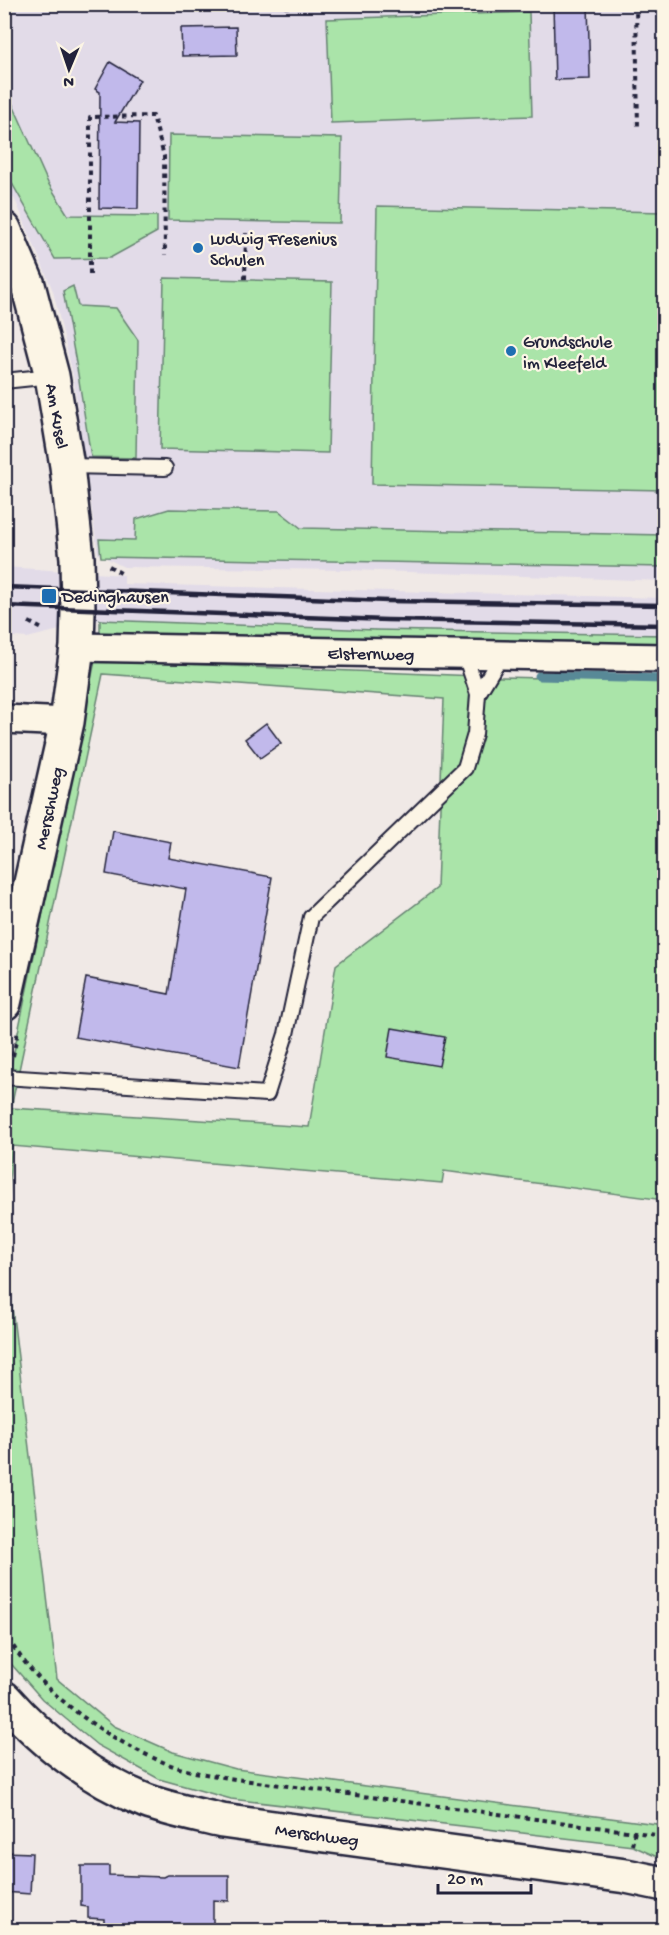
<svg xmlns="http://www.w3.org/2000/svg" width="669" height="1935" viewBox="0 0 669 1935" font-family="'Gochi Hand',sans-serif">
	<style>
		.built { fill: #e2dbe8 }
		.green { fill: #aae4a9; stroke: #668372; stroke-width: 1.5; fill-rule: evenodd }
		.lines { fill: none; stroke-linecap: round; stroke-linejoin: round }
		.stream { stroke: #598997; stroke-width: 9 }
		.building { fill: #c1b9eb; stroke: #22223b; stroke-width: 1.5 }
		.service-casing { stroke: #22223b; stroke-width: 18 }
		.minor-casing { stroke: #22223b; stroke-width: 32 }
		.tertiary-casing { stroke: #22223b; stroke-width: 38 }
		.path { stroke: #22223b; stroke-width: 4; stroke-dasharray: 4.5 4.5; stroke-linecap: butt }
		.service { stroke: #fcf5e5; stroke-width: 14 }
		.minor { stroke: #fcf5e5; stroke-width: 27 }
		.tertiary { stroke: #fcf5e5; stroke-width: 33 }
		.rail { stroke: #22223b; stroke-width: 4.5 }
		.poi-dot { fill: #1f6fb2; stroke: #fcf5e5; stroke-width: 2 }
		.labels { text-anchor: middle; stroke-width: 4.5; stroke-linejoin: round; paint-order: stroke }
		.poi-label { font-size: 18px; fill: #22223b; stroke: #fcf5e5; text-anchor: start }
		.street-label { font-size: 18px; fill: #22223b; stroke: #fcf5e5 }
	</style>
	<rect width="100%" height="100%" fill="#f0e9e6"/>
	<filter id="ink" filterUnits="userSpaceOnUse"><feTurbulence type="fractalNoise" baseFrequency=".0167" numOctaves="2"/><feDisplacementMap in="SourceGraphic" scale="12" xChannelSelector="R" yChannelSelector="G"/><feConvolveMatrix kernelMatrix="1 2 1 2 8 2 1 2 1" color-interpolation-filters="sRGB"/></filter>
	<g filter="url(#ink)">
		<!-- built -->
		<g class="built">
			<path d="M 4,5 L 664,5 L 664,581 L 350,570 L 124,567 L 98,554 L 73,375 L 53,291 L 17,204 L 5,182 Z"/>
			<path d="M 4,567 L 124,575 L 124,584 L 664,598 L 664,635 L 376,630 L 100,620 L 27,638 L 5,636 Z"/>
		</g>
		<!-- green -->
		<g class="green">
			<path d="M 529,12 L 532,116 L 331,123 L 327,19 Z"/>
			<path d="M 5,87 L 48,183 L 68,215 L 157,216 L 157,232 L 110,258 L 55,259 L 5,171 Z"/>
			<path d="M 169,135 L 342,138 L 340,223 L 168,220 Z"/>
			<path d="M 377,206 L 664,212 L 664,490 L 372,484 Z"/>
			<path d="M 164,278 L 332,282 L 328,453 L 160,449 Z"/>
			<path d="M 73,286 L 78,306 L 116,308 L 138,340 L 136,458 L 91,457 L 78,374 L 63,291 Z"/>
			<path d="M 169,509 L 279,511 L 301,528 L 664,535 L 664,567 L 101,557 L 99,539 L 135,540 L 136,519 Z"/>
			<path d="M 100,620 L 376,630 L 664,635 L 664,649 L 100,640 Z"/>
			<path d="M 96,656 L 106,661 L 502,677 L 664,681 L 664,1200 L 444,1171 L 442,1183 L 12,1146 L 5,1243 L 5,1095 ZM 103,674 L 444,699 L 437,888 L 336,965 L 309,1127 L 11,1108 Z"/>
			<path d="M 5,1250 L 57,1679 L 114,1726 L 173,1752 L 236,1769 L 664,1825 L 664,1860 L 633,1846 L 231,1799 L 159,1779 L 97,1745 L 42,1699 L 5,1657 Z"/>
		</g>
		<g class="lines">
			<!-- stream -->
			<path class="stream" d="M 539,676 L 664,679"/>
		</g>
		<!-- building -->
		<g class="building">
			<path d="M 553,4 L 588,4 L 590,79 L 555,80 Z"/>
			<path d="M 236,27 L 237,55 L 182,56 L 181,28 Z"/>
			<path d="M 110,62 L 140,80 L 115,122 L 139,123 L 138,209 L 99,208 L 100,92 L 95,89 Z"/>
			<path d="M 266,723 L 281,743 L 260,758 L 245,739 Z"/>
			<path d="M 113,831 L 171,842 L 168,858 L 272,877 L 239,1067 L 75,1037 L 86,978 L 169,994 L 186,889 L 106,874 Z"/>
			<path d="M 392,1028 L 445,1037 L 439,1066 L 387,1057 Z"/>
			<path d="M 4,1852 L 32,1853 L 30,1894 L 4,1892 Z"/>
			<path d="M 81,1866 L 109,1866 L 109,1875 L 163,1877 L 167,1875 L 229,1875 L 229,1901 L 213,1900 L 213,1930 L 182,1930 L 182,1926 L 128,1926 L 128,1930 L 104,1930 L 104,1919 L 88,1918 L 88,1907 L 81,1906 Z"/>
		</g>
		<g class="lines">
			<defs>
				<g id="service">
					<path d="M 4,381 L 52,376"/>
					<path d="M 67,466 L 165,468"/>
					<path d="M 478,694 L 501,656"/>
					<path d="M 4,1077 L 267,1094 L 286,1034 L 311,917 L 465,768 L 475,734 L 478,694 L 465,655"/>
				</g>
				<g id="minor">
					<path d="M 77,647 L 664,658"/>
					<path d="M 4,719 L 67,722"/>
				</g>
				<g id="tertiary">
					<path d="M 4,229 L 28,285 L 52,376 L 67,466 L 77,558 L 78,610 L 77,647 L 67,722 L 4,1003"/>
					<path d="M 4,1698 C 43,1742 91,1779 146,1801 C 170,1810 197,1815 222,1821 L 626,1876 L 664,1884"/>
				</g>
			</defs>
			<!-- service casing -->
			<use href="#service" class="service-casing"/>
			<!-- minor casing -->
			<use href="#minor" class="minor-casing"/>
			<!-- tertiary casing -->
			<use href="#tertiary" class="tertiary-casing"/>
			<!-- path -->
			<g class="path">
				<path d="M 276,4 L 283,7 L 325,4"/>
				<path d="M 636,4 L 638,129"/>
				<path d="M 4,190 L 9,199"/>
				<path d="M 90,274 L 90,117 L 153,116 L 164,156 L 165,255"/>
				<path d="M 245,279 L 246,233"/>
				<path d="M 109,566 L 124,575"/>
				<path d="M 29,622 L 44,630"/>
				<path d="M 13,1056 L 18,1031"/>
				<path d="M 4,1140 L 7,1099"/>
				<path d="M 4,1631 C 35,1689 104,1738 163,1762 C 186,1772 211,1775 235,1779 L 664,1836"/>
				<path d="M 632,1845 L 635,1831"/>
			</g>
			<!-- service -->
			<use href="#service" class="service"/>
			<!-- minor -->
			<use href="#minor" class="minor"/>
			<!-- tertiary -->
			<use href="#tertiary" class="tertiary"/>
			<!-- rail -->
			<g class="rail">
				<path d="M 4,587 L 388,601 L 664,605"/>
				<path d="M 4,606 L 387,620 L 664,625"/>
			</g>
		</g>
	</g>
	<!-- markers -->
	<g class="poi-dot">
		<circle cx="198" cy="248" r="6"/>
		<circle cx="511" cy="351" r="6"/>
		<rect x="41" y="588" width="16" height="16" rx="3"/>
	</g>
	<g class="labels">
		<!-- poi labels -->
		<g class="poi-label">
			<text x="210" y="244">Ludwig Fresenius<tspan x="210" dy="21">Schulen</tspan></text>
			<text x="523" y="347">Grundschule<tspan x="523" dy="21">im Kleefeld</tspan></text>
			<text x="62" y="602">Dedinghausen</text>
		</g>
		<!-- street labels -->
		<g class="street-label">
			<text transform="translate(58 416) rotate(80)" y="6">Am Kusel</text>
			<text transform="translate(371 653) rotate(1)" y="6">Elsternweg</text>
			<text transform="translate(48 808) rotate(-78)" y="6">Merschweg</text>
			<text transform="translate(317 1834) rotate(8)" y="6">Merschweg</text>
		</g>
	</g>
	<!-- margin -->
	<rect width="669" height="1935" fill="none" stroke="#fcf5e5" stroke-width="24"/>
	<rect x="12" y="12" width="645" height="1911" fill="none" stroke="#22223b" stroke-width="2" filter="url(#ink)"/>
	<!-- north arrow -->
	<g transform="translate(69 69) rotate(182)" stroke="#fcf5e5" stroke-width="4.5" paint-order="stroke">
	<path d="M0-4.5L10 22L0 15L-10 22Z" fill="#22223b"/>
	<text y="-9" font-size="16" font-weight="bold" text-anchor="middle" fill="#22223b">N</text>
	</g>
	<!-- scale -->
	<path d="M438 1884v9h93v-9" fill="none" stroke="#22223b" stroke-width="3"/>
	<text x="447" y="1884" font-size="18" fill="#22223b" stroke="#fcf5e5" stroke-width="4.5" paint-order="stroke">20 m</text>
</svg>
